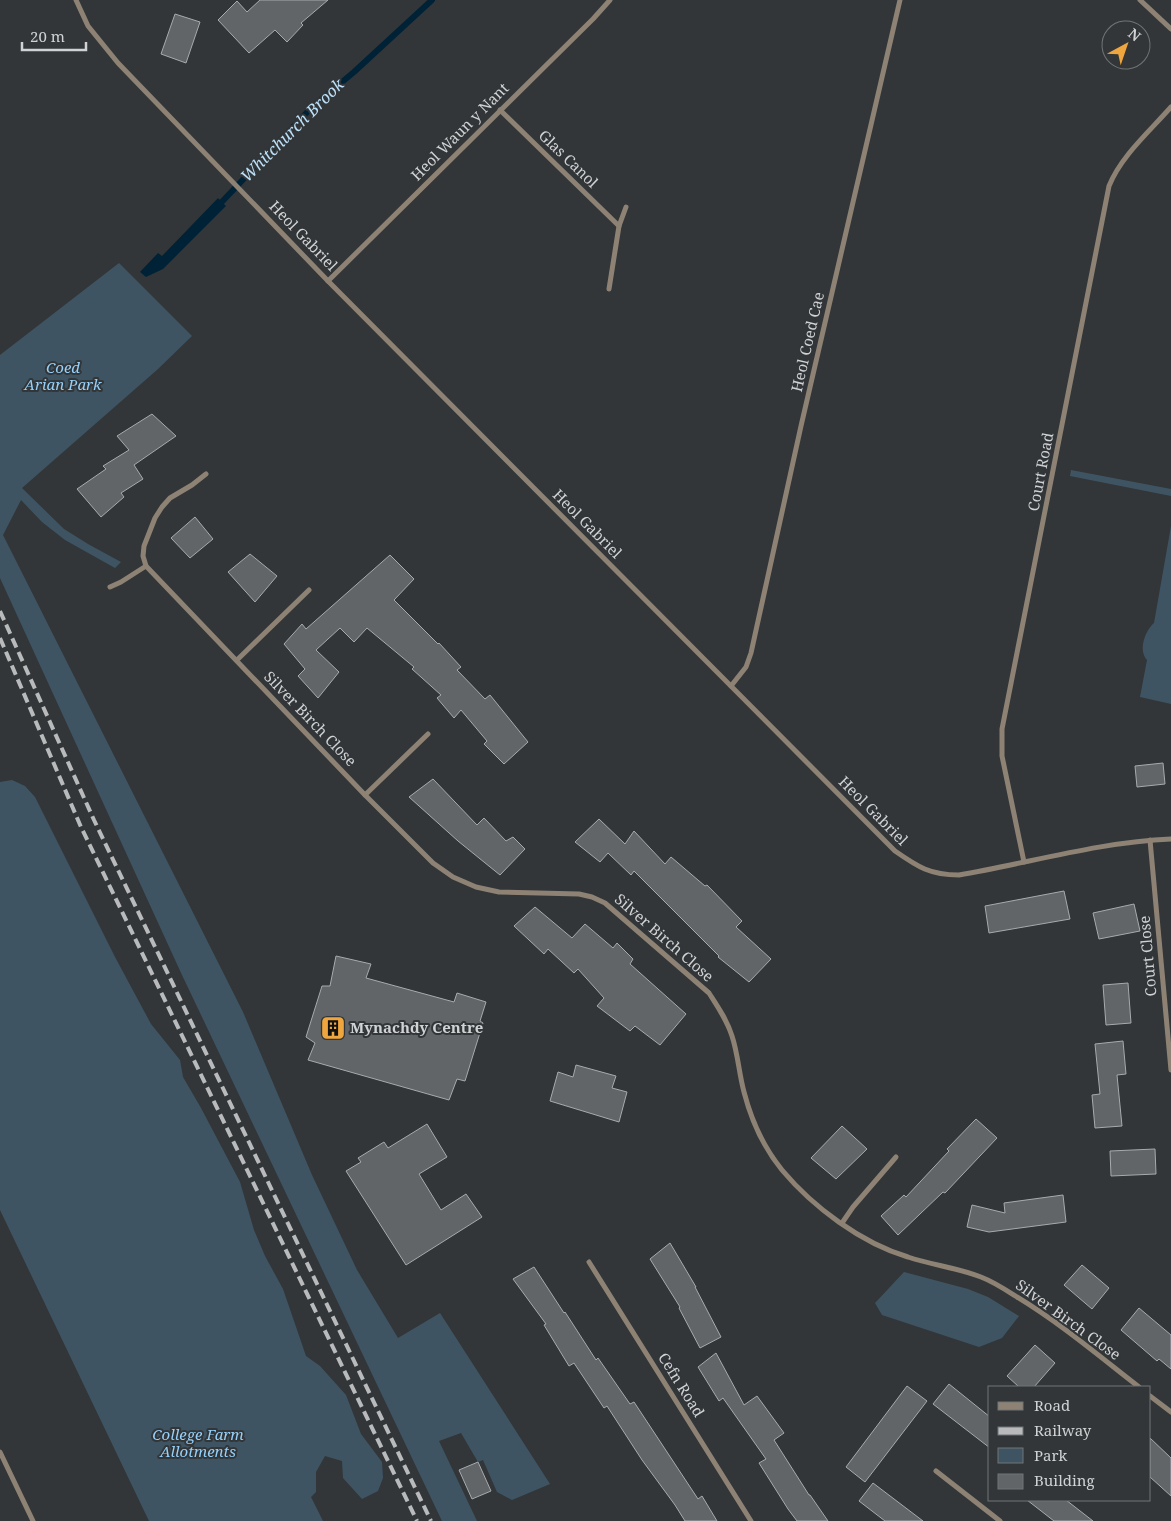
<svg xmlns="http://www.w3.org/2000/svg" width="1171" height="1521" viewBox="0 0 1171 1521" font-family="'Noto Serif',serif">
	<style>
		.green { fill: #3f5463 }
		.water { fill: #002236 }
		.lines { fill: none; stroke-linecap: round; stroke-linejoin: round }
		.stream { stroke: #002236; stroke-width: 6 }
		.building { fill: #616568; stroke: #a7abae }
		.street { stroke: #8e8274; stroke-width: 5 }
		.rail { stroke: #b8babc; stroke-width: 4; stroke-dasharray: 10 5; stroke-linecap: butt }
		.labels { text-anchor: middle; stroke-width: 4; stroke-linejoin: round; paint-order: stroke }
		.street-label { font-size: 15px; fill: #d0d2d4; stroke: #323638 }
		.park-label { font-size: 15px; font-style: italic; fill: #95d1fb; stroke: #323638 }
		.poi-label { font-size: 15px; font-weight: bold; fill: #d0d2d4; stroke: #323638; text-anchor: start }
		.water-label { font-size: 16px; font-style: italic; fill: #bde0f9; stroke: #323638 }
	</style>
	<rect width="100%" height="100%" fill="#323638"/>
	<!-- green -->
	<g class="green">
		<path d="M 119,263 L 192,336 L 158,369 L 22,488 L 64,529 L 88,544 L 121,562 L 115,568 L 65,540 L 42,522 L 21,500 L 3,535 L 243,1012 L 312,1175 L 357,1270 L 398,1338 L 440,1313 L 550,1484 L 512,1500 L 497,1492 L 483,1460 L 478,1462 L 461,1433 L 439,1441 L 477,1521 L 442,1521 L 182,975 L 0,578 L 0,355 Z"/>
		<path d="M 1071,470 L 1171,489 L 1171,496 L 1070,476 Z"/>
		<path d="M 1171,526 L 1171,704 L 1140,697 L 1147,660 C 1138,650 1145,631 1154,623 Z"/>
		<path d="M 12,780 L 25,786 L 35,797 L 115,957 L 151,1024 L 180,1060 L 183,1077 L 201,1108 L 240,1182 L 254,1230 L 265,1256 L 283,1289 L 306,1356 L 320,1366 L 346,1395 L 361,1434 L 382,1462 L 383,1478 L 378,1491 L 362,1499 L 343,1478 L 342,1461 L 325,1456 L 316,1472 L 316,1492 L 311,1497 L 323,1521 L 149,1521 L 0,1210 L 0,782 Z"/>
		<path d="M 904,1272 L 968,1289 L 988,1297 L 1019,1316 L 1002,1338 L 979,1347 L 882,1315 L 875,1303 Z"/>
	</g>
	<!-- water -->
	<path class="water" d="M 218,198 L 226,206 L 163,269 L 146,277 L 140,272 L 158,253 L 162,256 Z"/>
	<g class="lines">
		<!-- stream -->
		<path class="stream" d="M 217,207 L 312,107 L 354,72 L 432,0"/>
	</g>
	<!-- building -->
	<g class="building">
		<path d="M 260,0 L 328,0 L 301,23 L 303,25 L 287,42 L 275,30 L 249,53 L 218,20 L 237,1 L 247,12 Z"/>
		<path d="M 175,14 L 200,22 L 186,63 L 161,54 Z"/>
		<path d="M 152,414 L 176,436 L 134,465 L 143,479 L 121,493 L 124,497 L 101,517 L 77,489 L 106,469 L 103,466 L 129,450 L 117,436 Z"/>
		<path d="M 195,517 L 213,539 L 190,558 L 171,538 Z"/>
		<path d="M 250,554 L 277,576 L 255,602 L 228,572 Z"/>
		<path d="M 390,555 L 414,579 L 394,600 L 438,644 L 439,643 L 461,667 L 457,670 L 485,699 L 490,695 L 528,742 L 504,764 L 484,744 L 487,741 L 461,710 L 454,718 L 437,698 L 441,695 L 412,669 L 414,667 L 367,628 L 354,642 L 340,628 L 316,650 L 339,672 L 318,698 L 298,676 L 305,669 L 284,644 L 302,624 L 306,629 Z"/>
		<path d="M 1163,763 L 1165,784 L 1137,787 L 1135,766 Z"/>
		<path d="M 433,779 L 477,825 L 484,818 L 506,841 L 513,837 L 525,849 L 500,875 L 458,841 L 409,797 Z"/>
		<path d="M 599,819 L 625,844 L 634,831 L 665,864 L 671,857 L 705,886 L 707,885 L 742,921 L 736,927 L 771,959 L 749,982 L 718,957 L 719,956 L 634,871 L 631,875 L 608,853 L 600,862 L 575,842 Z"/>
		<path d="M 1064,891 L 1070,919 L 989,933 L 985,906 Z"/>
		<path d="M 1134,904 L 1140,931 L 1099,939 L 1093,913 Z"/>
		<path d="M 535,907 L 572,938 L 585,924 L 613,948 L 617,943 L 633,959 L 630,964 L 686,1014 L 660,1045 L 635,1026 L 630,1031 L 597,1006 L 604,998 L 578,969 L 574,973 L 548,949 L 544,954 L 514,926 Z"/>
		<path d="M 336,956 L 371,964 L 366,978 L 454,1002 L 457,993 L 486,1002 L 480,1021 L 483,1023 L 465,1081 L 457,1079 L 449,1100 L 308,1060 L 315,1043 L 306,1037 L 322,986 L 330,986 Z"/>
		<path d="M 1128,983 L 1131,1023 L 1106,1025 L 1103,985 Z"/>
		<path d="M 1123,1041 L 1126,1074 L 1117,1075 L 1122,1126 L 1095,1128 L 1092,1095 L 1100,1094 L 1095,1044 Z"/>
		<path d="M 576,1065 L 616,1076 L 612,1088 L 627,1092 L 619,1122 L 550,1101 L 558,1072 L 573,1077 Z"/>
		<path d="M 976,1119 L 997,1138 L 945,1193 L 943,1192 L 898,1235 L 881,1216 L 904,1195 L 906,1197 L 949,1151 L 947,1149 Z"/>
		<path d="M 427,1124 L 447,1157 L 419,1174 L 441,1210 L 466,1194 L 482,1217 L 406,1265 L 346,1171 L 361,1162 L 358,1158 L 384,1142 L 388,1148 Z"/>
		<path d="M 842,1126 L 867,1149 L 836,1179 L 811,1158 Z"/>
		<path d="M 1155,1149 L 1156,1174 L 1111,1176 L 1110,1151 Z"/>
		<path d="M 1063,1195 L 1066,1222 L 989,1232 L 967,1227 L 972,1205 L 1005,1213 L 1004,1203 Z"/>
		<path d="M 670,1243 L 696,1287 L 695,1287 L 721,1337 L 700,1348 L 679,1308 L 680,1307 L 650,1259 Z"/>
		<path d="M 1082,1265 L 1109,1288 L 1092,1309 L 1064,1285 Z"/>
		<path d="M 534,1267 L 564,1313 L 565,1312 L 596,1360 L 598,1358 L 630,1404 L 634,1402 L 698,1499 L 702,1496 L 717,1521 L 685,1521 L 675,1505 L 642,1460 L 607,1406 L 604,1408 L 574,1363 L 569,1366 L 544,1325 L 546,1324 L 513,1279 Z"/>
		<path d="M 1139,1308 L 1171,1335 L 1171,1369 L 1159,1359 L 1157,1361 L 1121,1330 Z"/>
		<path d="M 1035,1345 L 1055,1363 L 1034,1387 L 1019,1387 L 1007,1376 Z"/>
		<path d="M 716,1353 L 744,1405 L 757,1396 L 784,1433 L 774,1440 L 809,1495 L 810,1495 L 828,1521 L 797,1521 L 788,1509 L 759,1463 L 766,1459 L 723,1398 L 719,1401 L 698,1367 Z"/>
		<path d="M 949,1384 L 990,1417 L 990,1448 L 933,1404 Z"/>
		<path d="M 907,1386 L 927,1401 L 865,1482 L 846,1467 Z"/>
		<path d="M 1150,1438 L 1171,1458 L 1171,1496 L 1150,1477 Z"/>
		<path d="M 478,1462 L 491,1491 L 472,1499 L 459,1470 Z"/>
		<path d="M 873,1483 L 923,1521 L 885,1521 L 859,1501 Z"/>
		<path d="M 1027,1500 L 1066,1500 L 1093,1521 L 1054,1521 Z"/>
	</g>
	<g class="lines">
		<!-- street -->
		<g class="street">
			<path d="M 76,0 L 88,26 L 118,63 L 328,281 L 895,851 C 918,867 930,875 959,875 C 1029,863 1099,842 1171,839"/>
			<path d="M 1140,0 L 1171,29"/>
			<path d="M 500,110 L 619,226"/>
			<path d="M 328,281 L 593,19 L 610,0"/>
			<path d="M 609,289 L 619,226 L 626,207"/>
			<path d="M 206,474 L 192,485 L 170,498 L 162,507 L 155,518 L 144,546 L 143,556 L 146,566 L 365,795 L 433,863 L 453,877 L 476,887 L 499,892 L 579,894 L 592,897 L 605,903 L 709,993 C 718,1007 727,1020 732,1036 C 738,1054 739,1074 744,1092 C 751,1119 764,1148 782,1170 C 813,1207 861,1243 908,1257 C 932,1265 958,1268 981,1277 C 994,1282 1006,1290 1017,1297 C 1060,1323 1099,1356 1139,1387"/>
			<path d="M 110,587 L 121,582 L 146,566"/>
			<path d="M 237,660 L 309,590"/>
			<path d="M 731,686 L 746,667 L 751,653 L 801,426 L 900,0"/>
			<path d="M 365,795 L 428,734"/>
			<path d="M 1150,840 L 1171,1070"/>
			<path d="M 1024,862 L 1002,756 L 1002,729 L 1109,186 C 1121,156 1150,131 1171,107"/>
			<path d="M 842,1223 L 853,1207 L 896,1157"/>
			<path d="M 589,1262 L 751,1521"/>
			<path d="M 1150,1396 L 1171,1412"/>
			<path d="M 0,1452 L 33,1521"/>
			<path d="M 936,1471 L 1000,1521"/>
		</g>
		<!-- rail -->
		<g class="rail">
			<path d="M 0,611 L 94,820 L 431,1521"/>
			<path d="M 0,638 L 81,827 L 417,1521"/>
		</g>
	</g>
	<!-- icons -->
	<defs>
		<symbol id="building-square" viewBox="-11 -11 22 22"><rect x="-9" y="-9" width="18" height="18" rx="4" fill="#f0a63e" stroke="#323638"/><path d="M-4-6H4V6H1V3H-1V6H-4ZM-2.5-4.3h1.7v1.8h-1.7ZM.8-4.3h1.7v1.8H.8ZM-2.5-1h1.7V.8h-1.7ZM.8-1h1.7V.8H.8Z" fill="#111"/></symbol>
	</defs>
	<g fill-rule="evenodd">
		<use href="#building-square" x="319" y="1014" width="28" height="28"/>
	</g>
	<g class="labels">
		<!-- street labels -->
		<g class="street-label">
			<text transform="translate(460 132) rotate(-45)" y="5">Heol Waun y Nant</text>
			<text transform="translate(568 159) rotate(44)" y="5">Glas Canol</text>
			<text transform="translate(303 236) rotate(46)" y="5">Heol Gabriel</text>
			<text transform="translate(808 342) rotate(-77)" y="5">Heol Coed Cae</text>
			<text transform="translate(1041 472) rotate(-79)" y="5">Court Road</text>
			<text transform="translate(587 524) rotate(45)" y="5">Heol Gabriel</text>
			<text transform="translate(310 719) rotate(46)" y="5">Silver Birch Close</text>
			<text transform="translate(873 811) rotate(45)" y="5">Heol Gabriel</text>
			<text transform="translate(664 938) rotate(41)" y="5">Silver Birch Close</text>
			<text transform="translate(1148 956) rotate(-95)" y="5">Court Close</text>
			<text transform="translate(1068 1320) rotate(36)" y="5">Silver Birch Close</text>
			<text transform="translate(681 1385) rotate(58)" y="5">Cefn Road</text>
		</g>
		<!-- park labels -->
		<g class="park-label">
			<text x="63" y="373">Coed<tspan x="63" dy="17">Arian Park</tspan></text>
			<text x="198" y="1440">College Farm<tspan x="198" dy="17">Allotments</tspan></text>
		</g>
		<!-- poi labels -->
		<g class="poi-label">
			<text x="350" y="1033">Mynachdy Centre</text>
		</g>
		<!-- water labels -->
		<g class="water-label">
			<text transform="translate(292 130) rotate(-45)" y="6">Whitchurch Brook</text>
		</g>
	</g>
	<!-- legend -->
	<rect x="988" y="1386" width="162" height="115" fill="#323638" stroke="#717476"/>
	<rect x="998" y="1402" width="25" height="8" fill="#8e8274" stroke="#717476"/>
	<text x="1034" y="1411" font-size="15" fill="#d0d2d4">Road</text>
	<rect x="998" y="1427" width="25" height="8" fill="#b8babc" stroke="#717476"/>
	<text x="1034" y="1436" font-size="15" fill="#d0d2d4">Railway</text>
	<rect x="998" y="1448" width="25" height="15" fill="#3f5463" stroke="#717476"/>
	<text x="1034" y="1461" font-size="15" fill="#d0d2d4">Park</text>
	<rect x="998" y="1474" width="25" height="15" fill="#616568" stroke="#717476"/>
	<text x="1034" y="1486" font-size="15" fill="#d0d2d4">Building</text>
	<!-- north arrow -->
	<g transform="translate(1126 45) rotate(40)"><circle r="24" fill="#323638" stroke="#717476"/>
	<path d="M0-4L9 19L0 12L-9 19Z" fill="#f0a63e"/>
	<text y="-8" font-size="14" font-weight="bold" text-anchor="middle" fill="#d0d2d4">N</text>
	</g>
	<!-- scale -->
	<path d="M22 42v8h64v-8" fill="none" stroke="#d0d2d4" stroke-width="2.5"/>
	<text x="30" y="42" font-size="15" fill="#d0d2d4" stroke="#323638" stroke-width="4" paint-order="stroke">20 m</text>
</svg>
